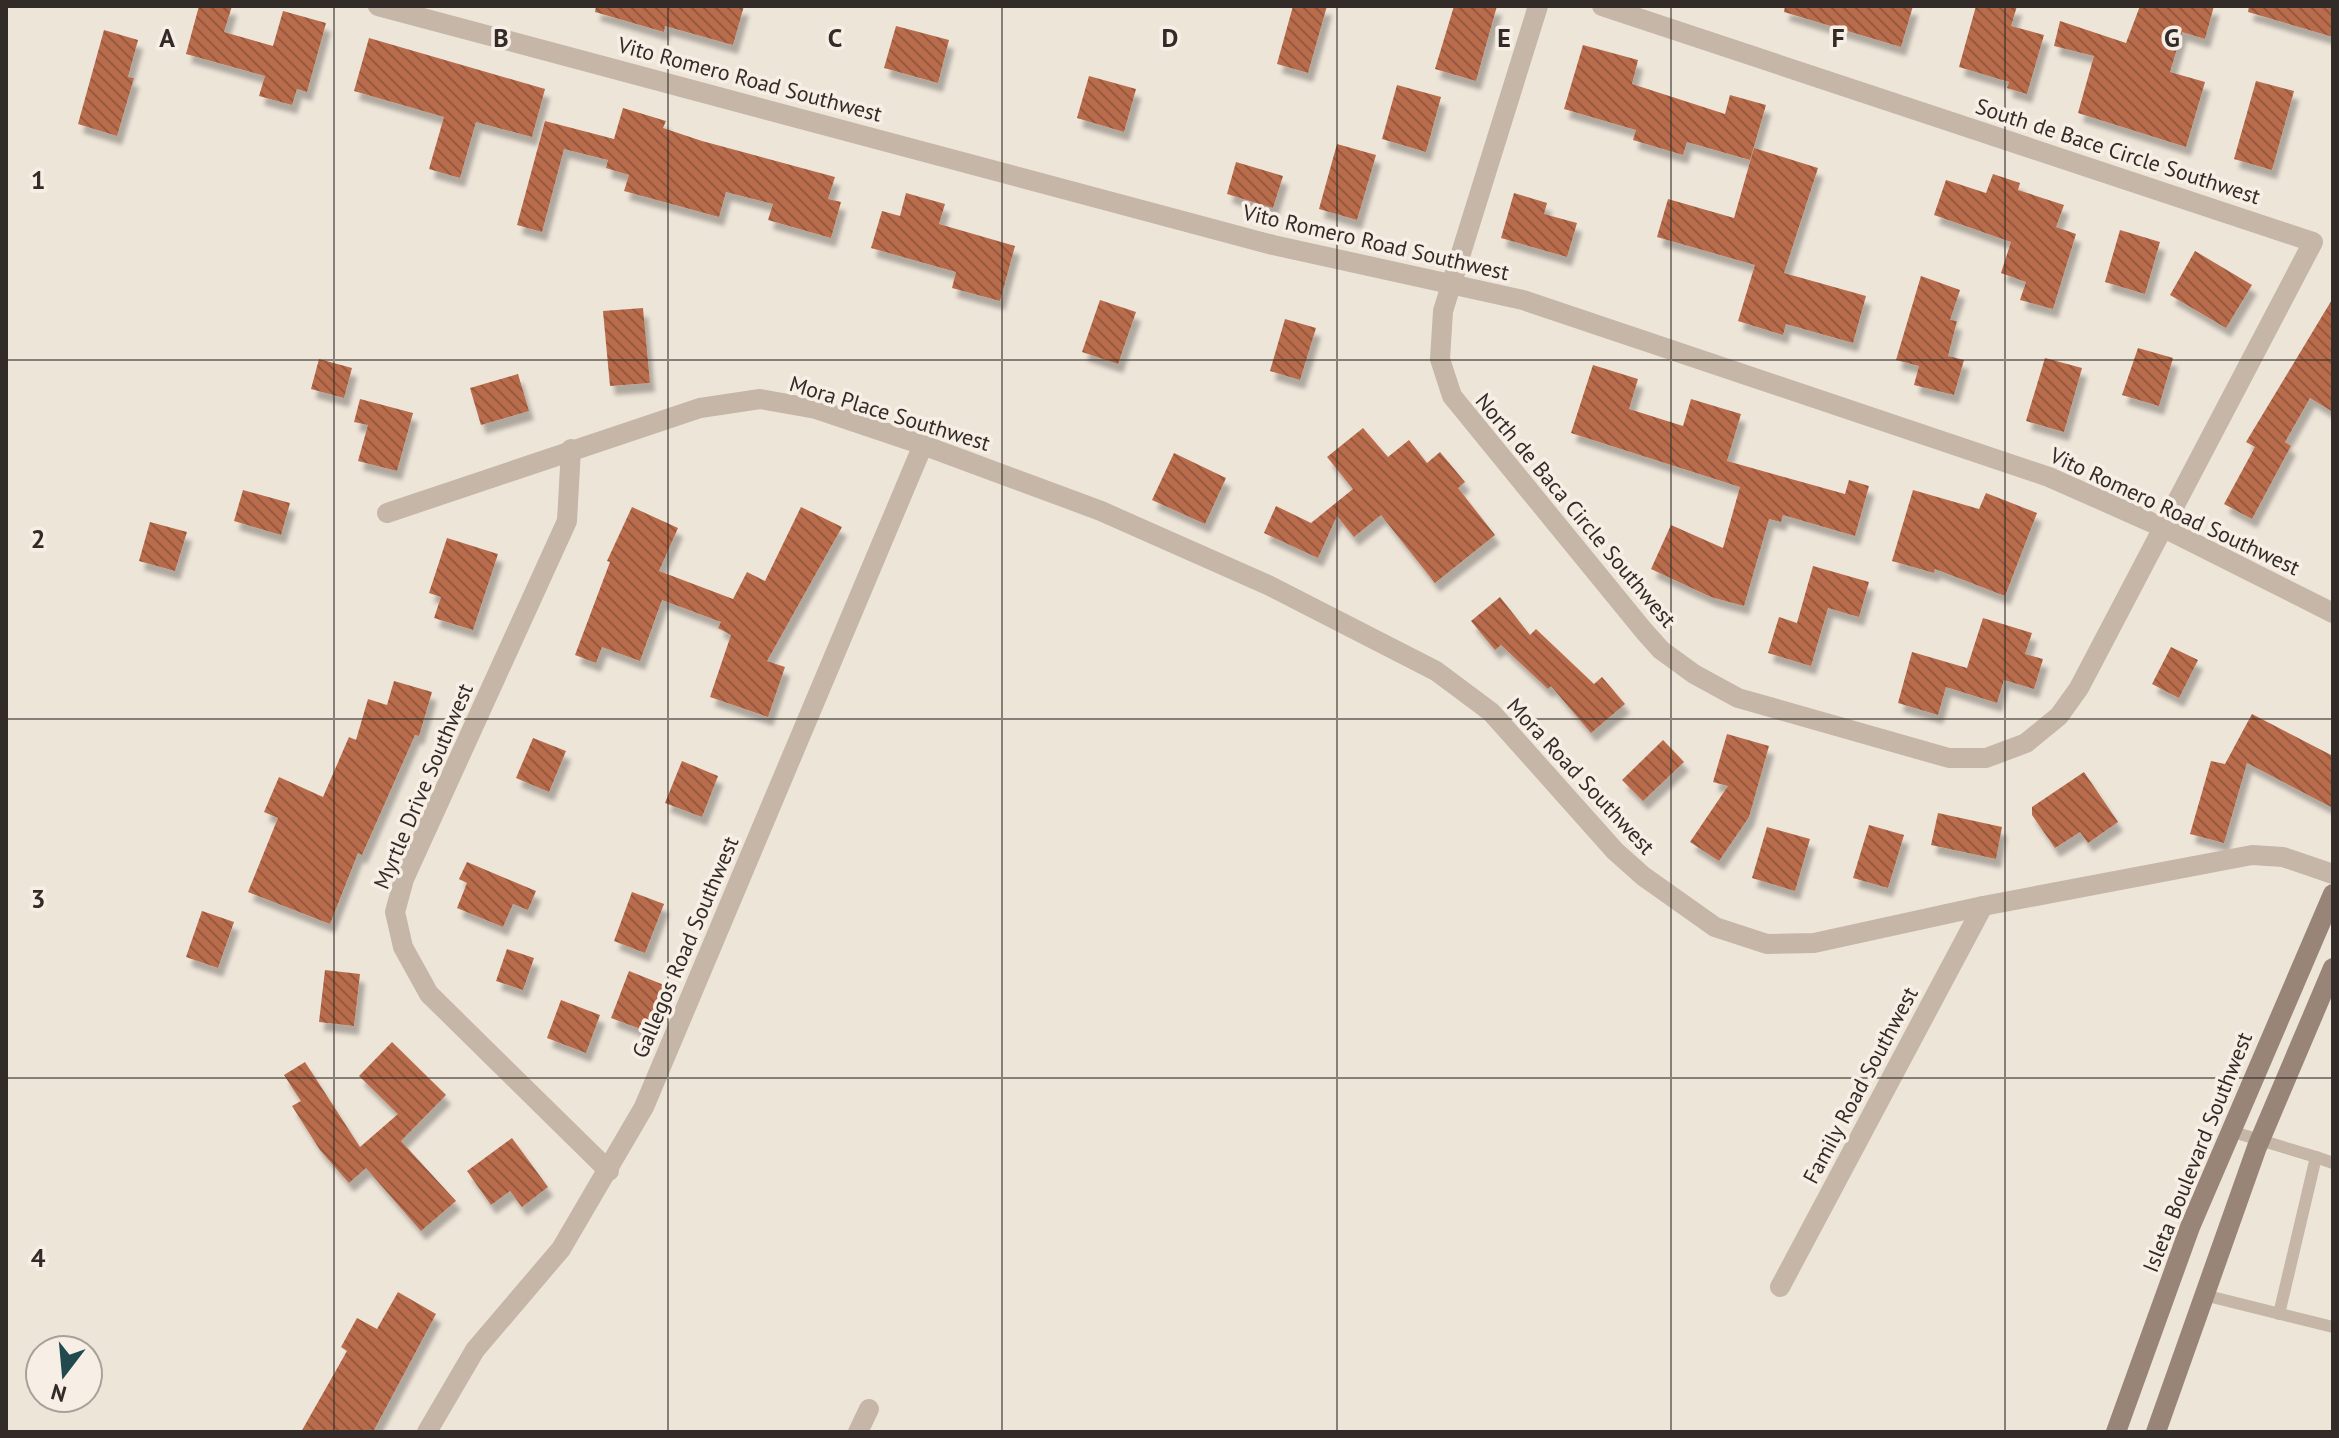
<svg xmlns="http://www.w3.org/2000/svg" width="2339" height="1438" viewBox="0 0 2339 1438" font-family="'PT Sans',sans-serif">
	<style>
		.building { fill: url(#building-back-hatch); filter: url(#shadow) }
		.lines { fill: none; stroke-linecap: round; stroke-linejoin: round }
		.service { stroke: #c5b6a7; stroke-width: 12 }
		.minor { stroke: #c5b6a7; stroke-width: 20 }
		.secondary { stroke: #988578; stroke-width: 20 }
		.grid { fill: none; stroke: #322b27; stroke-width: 2; stroke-opacity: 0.55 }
		.labels { text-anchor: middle; stroke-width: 7; stroke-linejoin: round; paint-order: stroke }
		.street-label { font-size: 22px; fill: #322b27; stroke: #f7efe5 }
		.grid-label { font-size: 26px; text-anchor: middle; font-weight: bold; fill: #322b27; stroke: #f7efe5; stroke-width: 7; stroke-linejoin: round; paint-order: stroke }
	</style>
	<defs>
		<pattern id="building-back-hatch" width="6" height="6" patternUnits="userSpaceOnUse" patternTransform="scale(2)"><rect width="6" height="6" fill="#b96c4c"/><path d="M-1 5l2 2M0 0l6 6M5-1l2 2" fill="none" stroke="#97593f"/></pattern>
		<filter id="shadow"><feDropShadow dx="5" dy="9" stdDeviation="2" flood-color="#0004"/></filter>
	</defs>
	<rect width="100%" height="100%" fill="#eee5d9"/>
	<!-- building -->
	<g class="building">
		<path d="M 199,6 L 232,6 L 224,32 L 273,46 L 283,11 L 326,23 L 307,92 L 297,89 L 292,105 L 259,96 L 265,76 L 186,54 Z"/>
		<path d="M 596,6 L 744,6 L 733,45 L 665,26 L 664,32 L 595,12 Z"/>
		<path d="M 1293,6 L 1327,6 L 1308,73 L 1277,64 Z"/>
		<path d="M 1454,6 L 1497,6 L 1476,81 L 1435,69 Z"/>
		<path d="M 1785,6 L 1913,6 L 1901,47 L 1784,12 Z"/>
		<path d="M 1976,6 L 2017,6 L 2011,26 L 2044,35 L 2027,94 L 2007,88 L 2009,82 L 1959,67 Z"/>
		<path d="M 2140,6 L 2214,6 L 2205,39 L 2182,32 L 2170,72 L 2205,82 L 2186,147 L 2078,113 L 2094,56 L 2054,46 L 2060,21 L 2126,43 Z"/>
		<path d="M 2249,6 L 2333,6 L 2333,37 L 2248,12 Z"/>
		<path d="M 896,26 L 949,40 L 938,83 L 884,68 Z"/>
		<path d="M 104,30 L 138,40 L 128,77 L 134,78 L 117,136 L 78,124 Z"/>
		<path d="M 369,38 L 545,89 L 532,137 L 476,122 L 460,178 L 429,169 L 444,117 L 354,91 Z"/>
		<path d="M 1583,45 L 1638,60 L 1632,84 L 1725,114 L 1730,95 L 1766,105 L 1750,160 L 1687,142 L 1683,155 L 1633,140 L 1636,130 L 1564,109 Z"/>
		<path d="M 1089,76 L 1136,89 L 1124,132 L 1077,118 Z"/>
		<path d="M 2256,81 L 2294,91 L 2272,170 L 2234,159 Z"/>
		<path d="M 1397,85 L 1441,97 L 1426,152 L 1382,139 Z"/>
		<path d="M 623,108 L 666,121 L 663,128 L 702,141 L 835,177 L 828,199 L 841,202 L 831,238 L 768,220 L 773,204 L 726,192 L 719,217 L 624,191 L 629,175 L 606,168 L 608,160 L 564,149 L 542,232 L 517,225 L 545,121 L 614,139 Z"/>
		<path d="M 1337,144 L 1376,155 L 1357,220 L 1319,209 Z"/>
		<path d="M 1754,148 L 1818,168 L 1784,273 L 1866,296 L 1853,343 L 1786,324 L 1783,335 L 1738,321 L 1755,265 L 1657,237 L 1668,199 L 1734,218 Z"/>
		<path d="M 1236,162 L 1283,176 L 1273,208 L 1227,194 Z"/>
		<path d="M 1993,174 L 2020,183 L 2018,190 L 2064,205 L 2056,227 L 2076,234 L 2053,309 L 2020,300 L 2026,282 L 2001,273 L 2011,242 L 1934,215 L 1946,180 L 1986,193 Z"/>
		<path d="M 906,193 L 945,204 L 939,224 L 1015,246 L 1000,301 L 952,288 L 956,272 L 871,248 L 882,211 L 900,216 Z"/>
		<path d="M 1514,193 L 1547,203 L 1544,214 L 1577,223 L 1567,257 L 1501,238 Z"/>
		<path d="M 2120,230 L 2160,242 L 2145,294 L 2105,282 Z"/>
		<path d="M 2195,251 L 2252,285 L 2226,328 L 2170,295 Z"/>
		<path d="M 1921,276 L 1960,290 L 1950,320 L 1957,321 L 1948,356 L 1964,360 L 1954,395 L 1914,385 L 1919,366 L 1896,360 Z"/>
		<path d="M 2333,298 L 2333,412 L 2310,398 L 2285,442 L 2291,446 L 2252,519 L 2224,504 L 2255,447 L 2246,442 Z"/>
		<path d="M 1100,300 L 1136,312 L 1118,364 L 1082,352 Z"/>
		<path d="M 643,308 L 650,383 L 610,386 L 603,311 Z"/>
		<path d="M 1285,319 L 1316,328 L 1300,380 L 1270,371 Z"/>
		<path d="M 2138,348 L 2173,358 L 2159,406 L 2122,395 Z"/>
		<path d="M 2045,358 L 2082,368 L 2064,432 L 2026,421 Z"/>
		<path d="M 319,359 L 352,368 L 344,398 L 311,389 Z"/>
		<path d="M 1593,365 L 1638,379 L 1629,409 L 1683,426 L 1691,399 L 1741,414 L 1727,461 L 1845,494 L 1849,480 L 1869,486 L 1855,536 L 1783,515 L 1781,522 L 1769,519 L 1744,606 L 1711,597 L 1651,569 L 1671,525 L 1723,548 L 1740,487 L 1571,433 Z"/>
		<path d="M 518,374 L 529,411 L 481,425 L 470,388 Z"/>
		<path d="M 360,399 L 413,413 L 397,471 L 358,461 L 368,425 L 354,422 Z"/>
		<path d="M 1363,428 L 1388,457 L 1409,440 L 1427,463 L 1440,452 L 1465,482 L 1458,488 L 1495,535 L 1435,583 L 1381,515 L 1354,537 L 1337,516 L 1318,558 L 1264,533 L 1276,506 L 1311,523 L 1353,489 L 1327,457 Z"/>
		<path d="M 1174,453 L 1226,478 L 1205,524 L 1152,500 Z"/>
		<path d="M 243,490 L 290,503 L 281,535 L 234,521 Z"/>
		<path d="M 1913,490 L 1979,509 L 1986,493 L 2037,513 L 2005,596 L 1935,569 L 1934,573 L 1892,561 Z"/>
		<path d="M 632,507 L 678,528 L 659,571 L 733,599 L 747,572 L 765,581 L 801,507 L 842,527 L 767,661 L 785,667 L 768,717 L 710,697 L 731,635 L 718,628 L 721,622 L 662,600 L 640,661 L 602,647 L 596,663 L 575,655 L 610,562 L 607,561 Z"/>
		<path d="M 150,522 L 187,532 L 175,571 L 139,561 Z"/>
		<path d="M 447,538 L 498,554 L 473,630 L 434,618 L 441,597 L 429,593 Z"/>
		<path d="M 1813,566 L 1869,582 L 1859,617 L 1828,608 L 1811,666 L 1768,653 L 1779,617 L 1797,623 Z"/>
		<path d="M 1500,597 L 1530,635 L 1536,629 L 1594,684 L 1602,677 L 1625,704 L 1591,733 L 1551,686 L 1548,689 L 1501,645 L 1495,650 L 1471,621 Z"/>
		<path d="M 1983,618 L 2032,633 L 2025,654 L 2043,659 L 2034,689 L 2004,680 L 1997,703 L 1946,687 L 1938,715 L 1898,703 L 1912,652 L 1967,668 Z"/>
		<path d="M 2171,647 L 2198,660 L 2179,698 L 2152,684 Z"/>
		<path d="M 394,681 L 432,692 L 419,736 L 415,735 L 362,855 L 358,853 L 330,924 L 248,892 L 278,818 L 264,812 L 279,777 L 323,797 L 349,737 L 356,740 L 368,699 L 387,705 Z"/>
		<path d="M 2252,714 L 2333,756 L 2333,808 L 2247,763 L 2224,843 L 2190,834 L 2211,761 L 2225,764 Z"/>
		<path d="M 1727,734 L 1769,746 L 1749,817 L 1719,861 L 1690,842 L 1728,786 L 1713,782 Z"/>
		<path d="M 533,738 L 566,751 L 549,792 L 516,778 Z"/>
		<path d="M 1663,740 L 1684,762 L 1643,801 L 1622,780 Z"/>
		<path d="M 682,761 L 718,776 L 702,817 L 665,803 Z"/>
		<path d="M 2084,772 L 2118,822 L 2088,843 L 2080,832 L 2055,848 L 2032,815 L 2032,807 Z"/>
		<path d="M 1938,813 L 2002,827 L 1996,859 L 1931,845 Z"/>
		<path d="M 1869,825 L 1904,835 L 1888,888 L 1853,878 Z"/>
		<path d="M 1767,827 L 1810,839 L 1795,891 L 1752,878 Z"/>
		<path d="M 467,862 L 536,891 L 528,910 L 513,904 L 503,927 L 457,908 L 467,883 L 459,879 Z"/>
		<path d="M 632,892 L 664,904 L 645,953 L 614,941 Z"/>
		<path d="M 202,911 L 234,922 L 218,968 L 186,957 Z"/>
		<path d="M 507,949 L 534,958 L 523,990 L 496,981 Z"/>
		<path d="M 325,970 L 360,974 L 354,1026 L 319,1022 Z"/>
		<path d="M 629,971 L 664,985 L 646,1031 L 611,1018 Z"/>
		<path d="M 561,1000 L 600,1015 L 586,1053 L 547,1038 Z"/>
		<path d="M 392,1042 L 446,1095 L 401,1141 L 456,1201 L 421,1231 L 366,1168 L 349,1183 L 320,1150 L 292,1106 L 301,1101 L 284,1075 L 305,1062 L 360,1147 L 398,1114 L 359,1076 Z"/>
		<path d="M 512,1138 L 548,1187 L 522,1207 L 510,1191 L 491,1205 L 467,1171 Z"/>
		<path d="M 398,1292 L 436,1314 L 373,1432 L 301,1432 L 347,1351 L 341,1347 L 357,1318 L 377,1329 Z"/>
	</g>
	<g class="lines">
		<!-- service -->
		<g class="service">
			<path d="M 2230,1131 L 2316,1157 L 2279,1314"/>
			<path d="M 2316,1157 L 2333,1163"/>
			<path d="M 2204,1295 L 2333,1327"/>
		</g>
		<!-- minor -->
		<g class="minor">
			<path d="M 378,6 L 1273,245 L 1523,300 L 2049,477 L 2164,528 L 2333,613"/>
			<path d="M 1538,6 L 1443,311 L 1440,359 L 1452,396 L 1644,631 L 1661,650 L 1694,674 L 1738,698 L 1949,758 L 1986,758 L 2026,743 L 2059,716 L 2079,688 L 2313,242 L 1602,6"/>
			<path d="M 571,449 L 567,521 L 404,879 L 395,912 L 403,947 L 429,994 L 609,1171"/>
			<path d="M 387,513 L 700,408 L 760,399 L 816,409 L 923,445 L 1101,511 L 1268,585 L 1436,671 L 1491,712 L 1615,851 L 1643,876 L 1715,927 L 1767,944 L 1814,943 L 1983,906 L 2252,855 L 2283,857 L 2333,874"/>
			<path d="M 1780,1287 L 1983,906"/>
			<path d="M 427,1432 L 475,1350 L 561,1249 L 644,1107 L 923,445"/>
			<path d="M 858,1432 L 869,1409"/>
		</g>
		<!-- secondary -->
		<g class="secondary">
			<path d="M 2116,1432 L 2190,1227 L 2333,894"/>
			<path d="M 2156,1432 L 2257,1147 L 2333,968"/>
		</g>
	</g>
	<!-- grid -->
	<path class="grid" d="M 334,6 L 334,1432M 668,6 L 668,1432M 1002,6 L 1002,1432M 1337,6 L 1337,1432M 1671,6 L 1671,1432M 2005,6 L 2005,1432M 6,360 L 2333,360M 6,719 L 2333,719M 6,1078 L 2333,1078"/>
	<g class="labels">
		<!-- street labels -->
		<g class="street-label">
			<text transform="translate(750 79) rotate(15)" y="8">Vito Romero Road Southwest</text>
			<text transform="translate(2118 151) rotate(18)" y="8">South de Bace Circle Southwest</text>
			<text transform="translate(1376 242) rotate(13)" y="8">Vito Romero Road Southwest</text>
			<text transform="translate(890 413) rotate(17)" y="8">Mora Place Southwest</text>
			<text transform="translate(1576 510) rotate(50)" y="8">North de Baca Circle Southwest</text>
			<text transform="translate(2175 511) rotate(25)" y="8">Vito Romero Road Southwest</text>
			<text transform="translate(1581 776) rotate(47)" y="8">Mora Road Southwest</text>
			<text transform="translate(423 786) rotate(-67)" y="8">Myrtle Drive Southwest</text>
			<text transform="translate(685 947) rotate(-67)" y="8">Gallegos Road Southwest</text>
			<text transform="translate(1860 1085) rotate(-62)" y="8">Family Road Southwest</text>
			<text transform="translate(2197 1152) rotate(-68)" y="8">Isleta Boulevard Southwest</text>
		</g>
	</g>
	<g class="grid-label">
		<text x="167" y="47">A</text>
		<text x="501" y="47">B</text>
		<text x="835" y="47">C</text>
		<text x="1170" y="47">D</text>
		<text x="1504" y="47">E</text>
		<text x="1838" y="47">F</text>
		<text x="2172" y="47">G</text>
		<text x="38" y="189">1</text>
		<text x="38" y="548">2</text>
		<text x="38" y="908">3</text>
		<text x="38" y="1267">4</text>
	</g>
	<!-- border -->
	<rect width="2339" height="1438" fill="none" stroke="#322b27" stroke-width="16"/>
	<!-- north arrow -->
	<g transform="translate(64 1374) rotate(196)"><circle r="38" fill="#f7efe5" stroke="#a8a199" stroke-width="2"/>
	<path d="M0-6L14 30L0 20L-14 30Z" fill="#214a4f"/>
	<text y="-12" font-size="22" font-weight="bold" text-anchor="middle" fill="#322b27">N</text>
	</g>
</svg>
